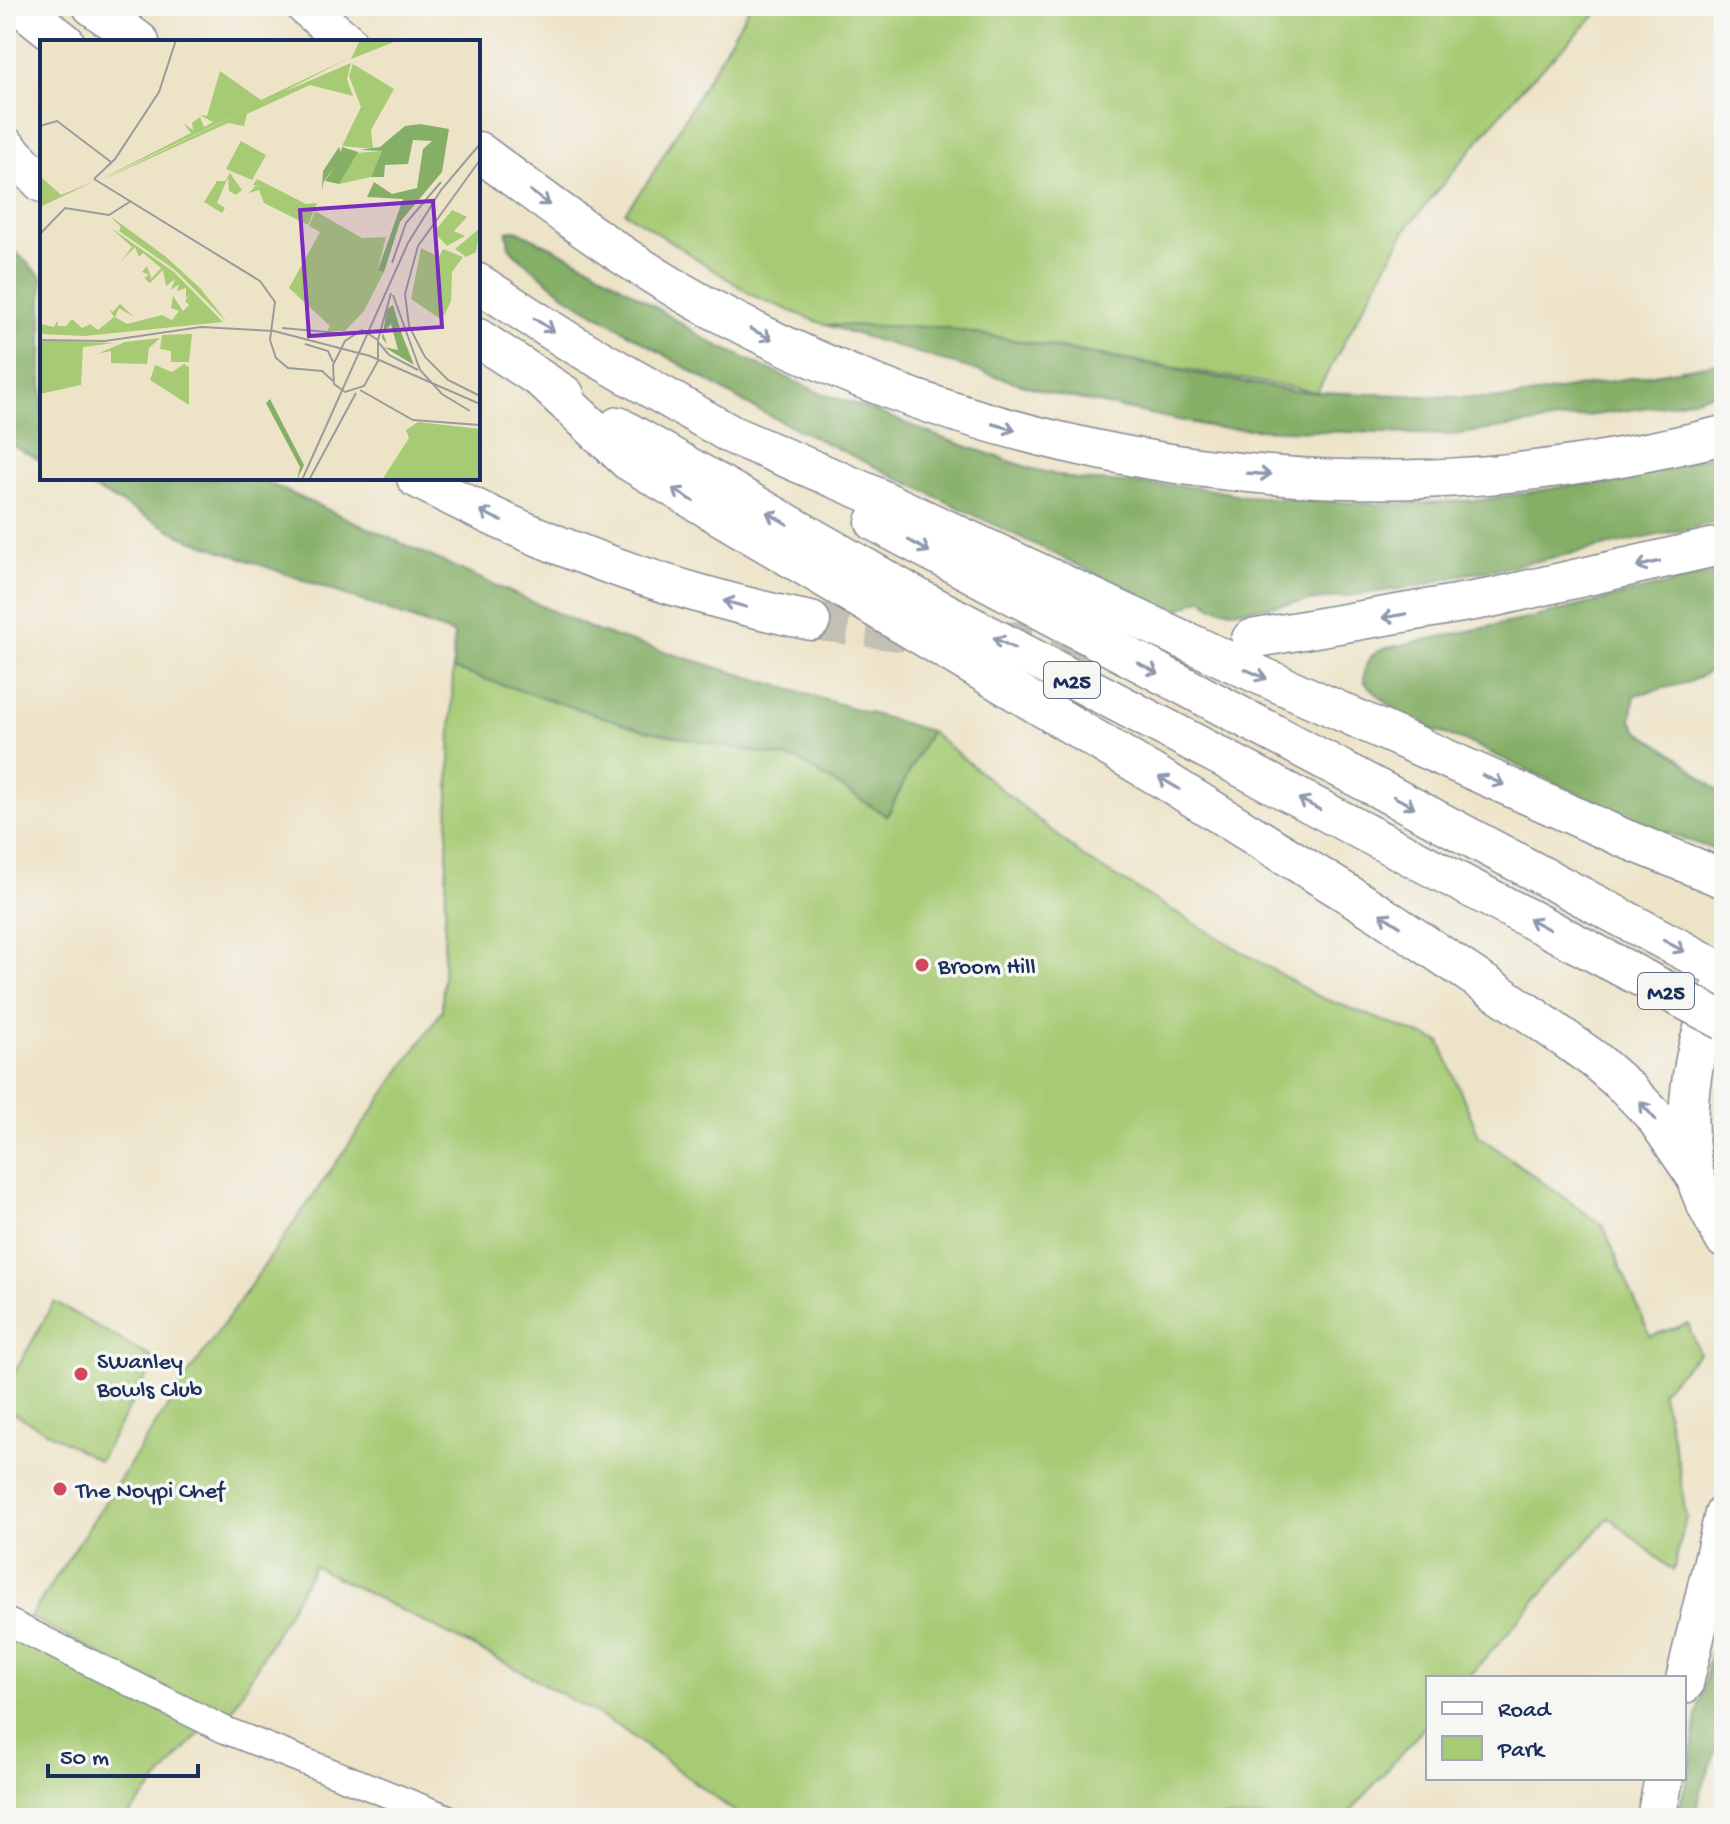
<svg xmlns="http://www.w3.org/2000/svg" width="1730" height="1824" viewBox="0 0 1730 1824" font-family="'Gochi Hand',sans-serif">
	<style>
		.green { fill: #a7cb75; stroke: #617d6a; stroke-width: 2 }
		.forest { fill: #85af66; stroke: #506f62; stroke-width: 2 }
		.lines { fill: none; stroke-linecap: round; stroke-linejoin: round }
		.highway-tunnel { stroke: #c3bfb2; stroke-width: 38; stroke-dasharray: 38 19; stroke-linecap: butt }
		.minor-casing { stroke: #848992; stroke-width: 29 }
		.highway-casing { stroke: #848992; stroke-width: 41 }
		.minor { stroke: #fff; stroke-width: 26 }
		.highway { stroke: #fff; stroke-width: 38 }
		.highway-bridge-casing { stroke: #848992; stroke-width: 41; stroke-linecap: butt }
		.highway-bridge { stroke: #fff; stroke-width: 38 }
		.oneway { stroke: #8d97ae }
		.poi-dot { fill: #d1495b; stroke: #f6f6f2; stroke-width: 3 }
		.labels { text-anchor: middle; stroke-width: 7; stroke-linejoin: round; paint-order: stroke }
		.shield { fill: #f6f6f2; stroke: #5d6b8a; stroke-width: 2 }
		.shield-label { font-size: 22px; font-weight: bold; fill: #1b2f5e }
		.poi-label { font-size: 24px; fill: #1b2f5e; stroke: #f6f6f2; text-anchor: start }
		.inset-road { fill: none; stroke: #999b9d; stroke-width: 2 }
		.view { fill: #7b2cbf; fill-opacity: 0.15; stroke: #7b2cbf; stroke-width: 4 }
		.inset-edge { fill: none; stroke: #1b2f5e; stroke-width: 4 }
	</style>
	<rect width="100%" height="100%" fill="#f6f6f2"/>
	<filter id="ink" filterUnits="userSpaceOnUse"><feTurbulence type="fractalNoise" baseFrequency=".0125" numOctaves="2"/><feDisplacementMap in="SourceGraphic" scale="16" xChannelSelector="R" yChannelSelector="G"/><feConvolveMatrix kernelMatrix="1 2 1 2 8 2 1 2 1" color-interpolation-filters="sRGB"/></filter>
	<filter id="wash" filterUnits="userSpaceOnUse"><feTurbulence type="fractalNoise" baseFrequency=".006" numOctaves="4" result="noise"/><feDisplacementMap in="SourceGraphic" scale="32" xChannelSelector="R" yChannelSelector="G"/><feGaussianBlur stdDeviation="1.8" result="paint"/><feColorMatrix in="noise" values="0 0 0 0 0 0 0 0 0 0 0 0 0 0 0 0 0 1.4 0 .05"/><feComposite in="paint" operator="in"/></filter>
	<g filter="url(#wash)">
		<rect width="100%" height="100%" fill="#ede3c7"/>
		<!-- green -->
		<g class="green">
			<path d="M 750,6 L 1605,6 L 1521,89 L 1406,229 L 1317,392 L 940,327 L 826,325 L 754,296 L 625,212 L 649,180 Z"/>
			<path d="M 453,669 L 644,730 L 798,760 L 887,816 L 930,731 L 1086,859 L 1317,996 L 1440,1042 L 1479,1136 L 1603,1226 L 1650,1336 L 1688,1324 L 1699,1353 L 1661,1391 L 1679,1466 L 1686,1518 L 1673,1571 L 1609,1517 L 1468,1678 L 1428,1678 L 1428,1723 L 1345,1818 L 743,1818 L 621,1728 L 517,1669 L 314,1566 L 227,1719 L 165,1690 L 30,1617 L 190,1372 L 442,1011 Z"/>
			<path d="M 54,1302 L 156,1360 L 99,1461 L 6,1409 L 6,1388 Z"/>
			<path d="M 6,1630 L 202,1730 L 126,1818 L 6,1818 Z"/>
		</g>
		<!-- forest -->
		<g class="forest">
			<path d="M 516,230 L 592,267 L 712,343 L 820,393 L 870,409 L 934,435 L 1029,468 L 1077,480 L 1195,487 L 1245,496 L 1374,504 L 1425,503 L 1482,500 L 1592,482 L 1647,472 L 1724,452 L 1724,521 L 1504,568 L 1466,574 L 1415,587 L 1232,611 L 1211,606 L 1203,598 L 1176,611 L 1168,609 L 750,406 L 566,296 L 515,254 L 509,247 L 507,231 Z"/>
			<path d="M 6,243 L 42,277 L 42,461 L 6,442 Z"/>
			<path d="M 826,325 L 940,327 L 1292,391 L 1317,392 L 1507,399 L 1724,362 L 1724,391 L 1672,404 L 1452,435 L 1217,428 L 1054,394 Z"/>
			<path d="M 74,478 L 257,478 L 599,632 L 930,731 L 887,816 L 798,760 L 644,730 L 453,669 L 454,634 L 186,538 Z"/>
			<path d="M 1724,570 L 1724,664 L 1689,682 L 1635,695 L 1631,720 L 1638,731 L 1677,756 L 1724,797 L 1724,853 L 1645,825 L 1470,743 L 1428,728 L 1397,712 L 1364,682 C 1364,665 1367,657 1382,649 L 1531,618 Z"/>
			<path d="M 1724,1588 L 1724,1730 L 1702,1788 L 1695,1818 L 1676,1818 L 1688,1776 L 1696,1722 Z"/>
		</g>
	</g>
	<g filter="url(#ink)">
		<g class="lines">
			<!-- highway-tunnel -->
			<g class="highway-tunnel">
				<path d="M 811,621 L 925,635"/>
				<path d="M 994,640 L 1112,643"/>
			</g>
			<defs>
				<path id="minor" d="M 6,1621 L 225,1730 L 448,1818"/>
				<g id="highway">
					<path d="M 20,6 L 65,42"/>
					<path d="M 92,6 L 140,42"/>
					<path d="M 305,6 L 347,42"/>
					<path d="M 6,146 L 42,183"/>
					<path d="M 478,151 C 558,211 638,271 727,317 C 940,428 1181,486 1421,479 C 1523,476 1625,459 1724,435"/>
					<path d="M 478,283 L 568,341 L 732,435 L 866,492 L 1244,668 L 1621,837 L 1724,879"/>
					<path d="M 478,338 L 565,395"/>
					<path d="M 545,383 L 628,461 L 1174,786 L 1377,912 L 1533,1016 L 1595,1060 L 1627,1088 L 1654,1116 L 1694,1174"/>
					<path d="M 618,426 L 920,599 L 1608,960"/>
					<path d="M 416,478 C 540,545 673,593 811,621"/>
					<path d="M 875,522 L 1724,972"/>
					<path d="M 1251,639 L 1491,598 L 1724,545"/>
					<path d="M 1723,987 C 1692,1034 1681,1116 1694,1171 C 1699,1195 1713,1218 1724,1239"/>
					<path d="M 1684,1684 L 1724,1514"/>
					<path d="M 1656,1818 L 1664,1778"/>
				</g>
			</defs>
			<!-- minor casing -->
			<use href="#minor" class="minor-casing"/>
			<!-- highway casing -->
			<use href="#highway" class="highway-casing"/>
			<!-- minor -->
			<use href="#minor" class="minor"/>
			<!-- highway -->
			<use href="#highway" class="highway"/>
			<defs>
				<path id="highway-bridge" d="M 1608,960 L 1724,1021"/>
			</defs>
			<!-- highway-bridge casing -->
			<use href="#highway-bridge" class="highway-bridge-casing"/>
			<!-- highway-bridge -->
			<use href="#highway-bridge" class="highway-bridge"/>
		</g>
		<!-- one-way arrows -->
		<defs><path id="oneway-shaft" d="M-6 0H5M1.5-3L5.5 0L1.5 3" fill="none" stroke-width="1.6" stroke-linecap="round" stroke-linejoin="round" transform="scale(2)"/></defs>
		<g class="oneway">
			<use href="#oneway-shaft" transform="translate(540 198) rotate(37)"/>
			<use href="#oneway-shaft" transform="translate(544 325) rotate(33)"/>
			<use href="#oneway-shaft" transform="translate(761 334) rotate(26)"/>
			<use href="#oneway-shaft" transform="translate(1004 427) rotate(16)"/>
			<use href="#oneway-shaft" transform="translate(1259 474) rotate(4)"/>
			<use href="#oneway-shaft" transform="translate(683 495) rotate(-149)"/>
			<use href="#oneway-shaft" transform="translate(491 516) rotate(-154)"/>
			<use href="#oneway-shaft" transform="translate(777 518) rotate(-150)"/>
			<use href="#oneway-shaft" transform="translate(919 546) rotate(29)"/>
			<use href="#oneway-shaft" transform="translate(1648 564) rotate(166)"/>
			<use href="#oneway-shaft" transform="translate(735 604) rotate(-164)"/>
			<use href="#oneway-shaft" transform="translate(1394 616) rotate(170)"/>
			<use href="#oneway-shaft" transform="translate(1004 643) rotate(-152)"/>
			<use href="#oneway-shaft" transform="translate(1148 668) rotate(28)"/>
			<use href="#oneway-shaft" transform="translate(1256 674) rotate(24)"/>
			<use href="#oneway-shaft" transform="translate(1493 780) rotate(24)"/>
			<use href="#oneway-shaft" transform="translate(1169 783) rotate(-149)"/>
			<use href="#oneway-shaft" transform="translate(1404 802) rotate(28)"/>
			<use href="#oneway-shaft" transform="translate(1309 804) rotate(-152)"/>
			<use href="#oneway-shaft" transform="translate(1390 920) rotate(-147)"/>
			<use href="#oneway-shaft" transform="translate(1539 924) rotate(-152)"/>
			<use href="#oneway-shaft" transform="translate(1674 946) rotate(28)"/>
			<use href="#oneway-shaft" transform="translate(1648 1111) rotate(-131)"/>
		</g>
	</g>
	<!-- markers -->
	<g class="poi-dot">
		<circle cx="922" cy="965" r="8"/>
		<circle cx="81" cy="1374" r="8"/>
		<circle cx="60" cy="1489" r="8"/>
	</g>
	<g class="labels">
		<!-- shield labels -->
		<g class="shield">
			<rect x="1044" y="662" width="56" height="36" rx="6"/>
			<rect x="1638" y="973" width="56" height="36" rx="6"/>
		</g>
		<g class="shield-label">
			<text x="1072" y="688">M25</text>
			<text x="1666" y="999">M25</text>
		</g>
		<!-- poi labels -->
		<g class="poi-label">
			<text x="938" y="973">Broom Hill</text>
			<text x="97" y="1368">SWanley<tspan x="97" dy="28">Bowls Club</tspan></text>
			<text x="76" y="1497">The Noypi Chef</text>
		</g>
	</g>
	<!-- overview -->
	<g transform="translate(40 40)">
		<rect width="440" height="440" fill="#ede3c7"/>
		<path d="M 320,0 L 359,0 L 311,19 ZM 309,18 L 243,52 L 311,23 L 307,39 L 313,56 L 270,45 L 207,74 L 204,86 L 188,83 L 60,141 L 217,65 L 59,140 L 151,93 L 143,83 L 153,90 L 152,83 L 160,77 L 164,87 L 173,82 L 160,75 L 167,76 L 180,31 L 221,60 ZM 313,24 L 354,49 L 331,90 L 333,109 L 302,106 L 321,67 L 309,36 ZM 201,101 L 226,115 L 212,140 L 186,129 ZM 343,111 L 331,137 L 299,144 L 315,113 ZM 190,133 L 202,150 L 196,155 L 189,151 L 188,137 L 177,163 L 185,168 L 182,173 L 164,162 L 177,141 L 185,141 ZM 0,136 L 21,155 L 53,142 L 0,167 ZM 217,139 L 266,164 L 277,163 L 268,185 L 224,163 L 219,150 L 209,153 L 215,146 L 223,147 L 213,145 ZM 412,170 L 427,177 L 414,191 L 425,196 L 407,206 L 394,192 ZM 275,171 L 322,198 L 346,197 L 338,229 L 344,232 L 324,271 L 305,291 L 287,291 L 290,286 L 249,248 L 280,192 L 269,186 ZM 70,176 L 125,216 L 160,248 L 187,282 L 135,230 L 79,191 L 81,187 ZM 71,188 L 134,232 L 183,282 L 45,296 L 0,294 L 0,284 L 14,287 L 17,281 L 18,286 L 26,286 L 32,279 L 42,288 L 50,284 L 58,290 L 74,277 L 69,269 L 73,272 L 80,264 L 94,277 L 79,268 L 75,277 L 87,284 L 122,275 L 132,280 L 139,271 L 131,268 L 133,256 L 143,271 L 149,265 L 145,261 L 151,253 L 146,258 L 146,248 L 137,251 L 139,244 L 131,250 L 135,239 L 126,246 L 123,230 L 110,243 L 104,238 L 109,235 L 102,232 L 107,226 L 111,237 L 110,240 L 121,228 L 103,213 L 99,217 L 95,207 L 81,221 L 92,207 ZM 440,188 L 436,212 L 426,217 L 415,209 ZM 381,208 L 399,217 L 403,209 L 423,217 L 412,232 L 411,261 L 402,280 L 371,259 ZM 152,294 L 149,322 L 131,322 L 131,311 L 120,309 L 122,295 ZM 120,298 L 109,308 L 107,324 L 71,323 L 71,311 L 57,314 L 85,302 ZM 0,300 L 74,303 L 43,307 L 41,345 L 0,354 ZM 144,324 L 149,327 L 149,365 L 110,340 L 115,325 L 132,332 ZM 378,382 L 440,389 L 440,440 L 342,440 L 369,398 L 366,390 Z" fill="#a7cb75"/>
		<path d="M 380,84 L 409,89 L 402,132 L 360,182 L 344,232 L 338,230 L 363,159 L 327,157 L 334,142 L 352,154 L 377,148 L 383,109 L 392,101 L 373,100 L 368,124 L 345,125 L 344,137 L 331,137 L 342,111 L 320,110 L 340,107 L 365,86 ZM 299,107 L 301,112 L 302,107 L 318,112 L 299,144 L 285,141 L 296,125 L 284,141 L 282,150 L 283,131 ZM 353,265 L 361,292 L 374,325 L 344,307 L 358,310 L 351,284 L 343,293 L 347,304 L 342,298 L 347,269 ZM 230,359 L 264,425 L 257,440 L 260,427 L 226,363 Z" fill="#85af66"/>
		<path class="inset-road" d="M 0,86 L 17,81 L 71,122M 440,120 L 378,206 L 365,254 L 369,286 L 385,317 L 408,340 L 440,356M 54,139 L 220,241 L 235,262 L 230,300 L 236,318 L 248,328 L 282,331 L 293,341M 54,139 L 75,119 L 119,52 L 136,0M 0,194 L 25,168 L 69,175 L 91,161M 352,223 L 366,183 L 401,142M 353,255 L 380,330 L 402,354 L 430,371M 242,288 L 310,294M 322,290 L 338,300 L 338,321 L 324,346 L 305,352 L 294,344 L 293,325 L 305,301 ZM 0,300 L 65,301 L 161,287 L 234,291 L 330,316 L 440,364M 338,300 L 351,253M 339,303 L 349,315 L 378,330M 265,304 L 288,311 L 293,322M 320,350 L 373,380 L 440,385M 262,440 L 368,203 L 401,150 L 440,104M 269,440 L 316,353"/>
		<path class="view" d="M 393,161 L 402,287 L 269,296 L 260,170 Z"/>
		<rect width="440" height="440" class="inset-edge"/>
	</g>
	<!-- margin -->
	<rect width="1730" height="1824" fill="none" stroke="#f6f6f2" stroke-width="32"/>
	<!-- legend -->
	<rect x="1426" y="1676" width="260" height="104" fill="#f6f6f2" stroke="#9ea6b7" stroke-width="2"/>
	<rect x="1442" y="1702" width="40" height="12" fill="#ffffff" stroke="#9ea6b7" stroke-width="2"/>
	<text x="1498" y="1716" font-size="24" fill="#1b2f5e">Road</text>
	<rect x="1442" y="1736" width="40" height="24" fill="#a7cb75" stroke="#9ea6b7" stroke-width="2"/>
	<text x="1498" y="1756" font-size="24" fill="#1b2f5e">Park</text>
	<!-- scale -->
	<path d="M48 1764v12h150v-12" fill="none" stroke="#1b2f5e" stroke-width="4"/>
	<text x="60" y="1764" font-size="24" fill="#1b2f5e" stroke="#f6f6f2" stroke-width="6" paint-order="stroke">50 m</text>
</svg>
